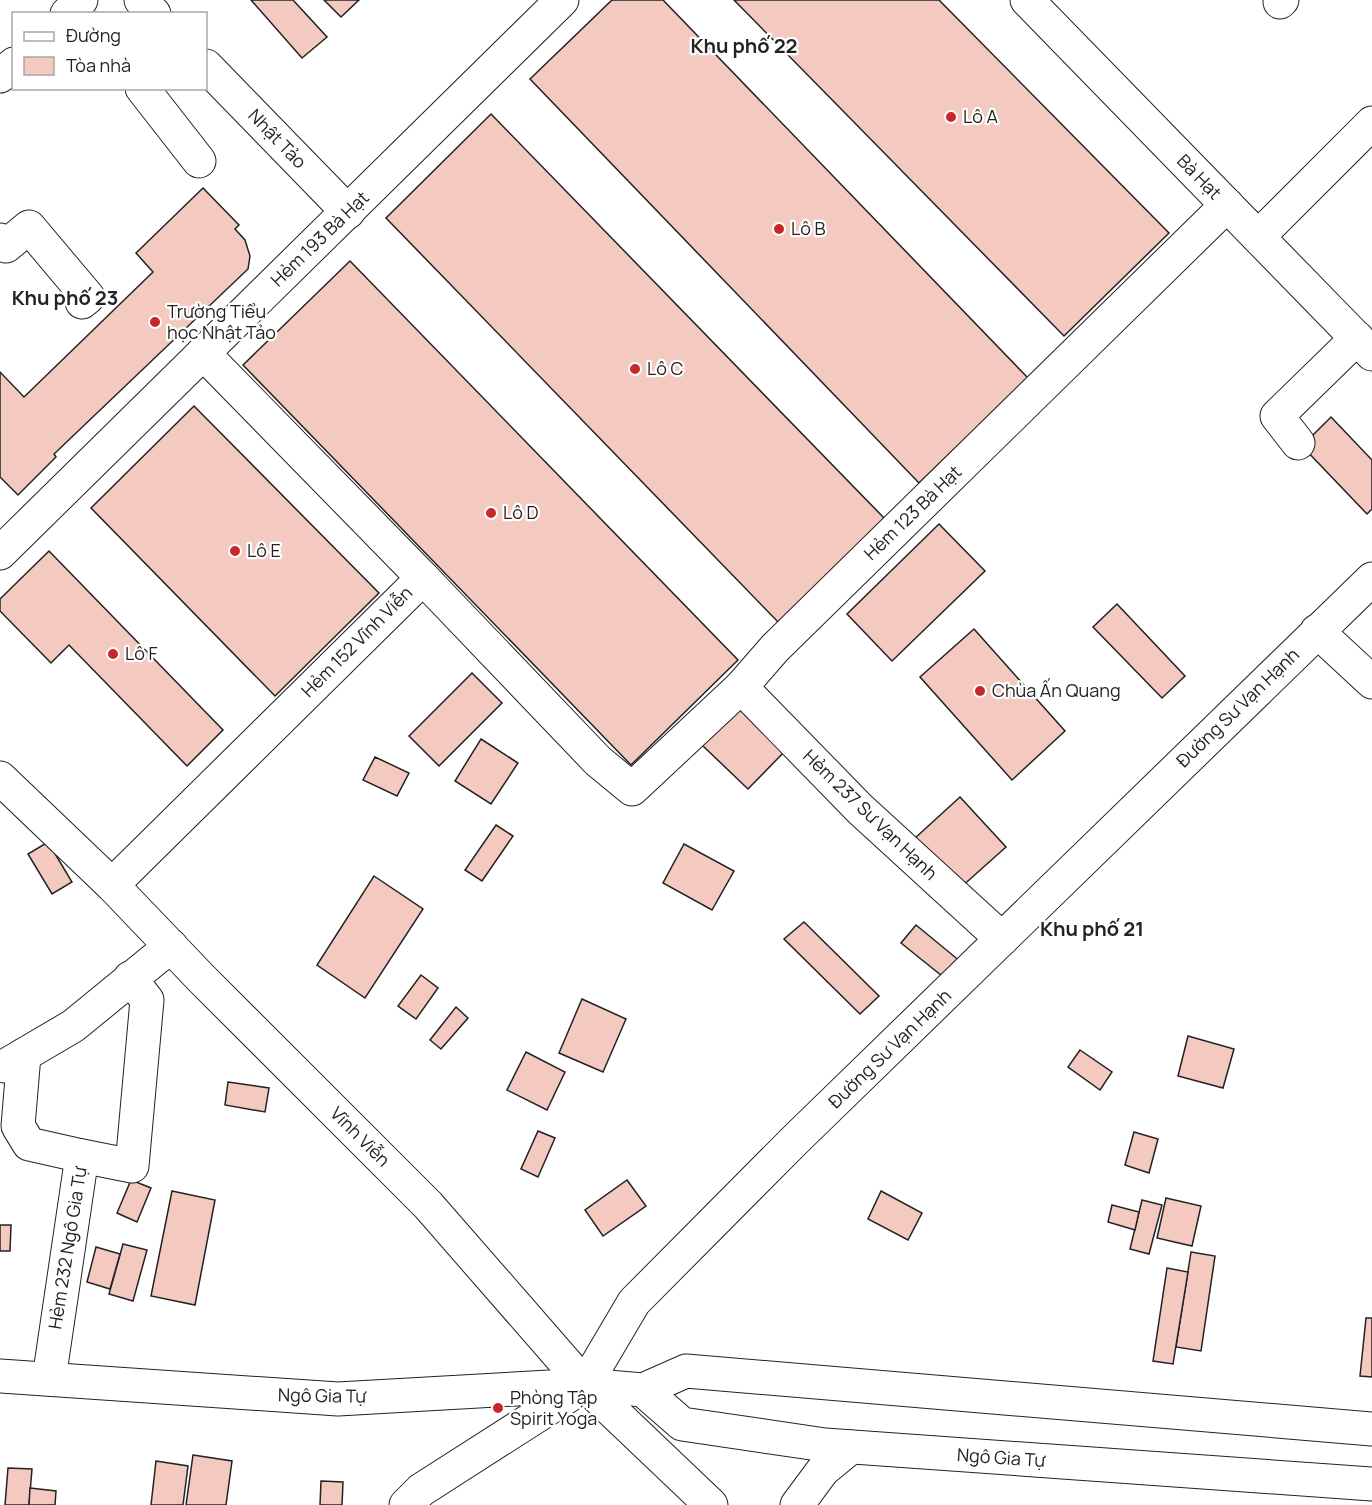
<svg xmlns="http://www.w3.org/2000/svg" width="1372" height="1505" viewBox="0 0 1372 1505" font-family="Manrope,sans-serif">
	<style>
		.building { fill: #f3c9c0; stroke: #222; stroke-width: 1.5 }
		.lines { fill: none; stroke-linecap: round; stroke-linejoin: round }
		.minor-casing { stroke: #222; stroke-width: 35 }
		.tertiary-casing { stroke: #222; stroke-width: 35 }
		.primary-casing { stroke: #222; stroke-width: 35 }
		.minor { stroke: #fff; stroke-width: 33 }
		.tertiary { stroke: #fff; stroke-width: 33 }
		.primary { stroke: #fff; stroke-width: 33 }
		.poi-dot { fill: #c62828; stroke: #fff; stroke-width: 2 }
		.labels { text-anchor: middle; stroke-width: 4.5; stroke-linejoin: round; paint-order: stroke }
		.poi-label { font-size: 18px; fill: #222; stroke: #fff; text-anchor: start }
		.street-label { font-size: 18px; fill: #222; stroke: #fff }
		.neighbourhood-label { font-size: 20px; font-weight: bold; fill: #222; stroke: #fff }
	</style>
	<rect width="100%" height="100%" fill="#fff"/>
	<!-- building -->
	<g class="building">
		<path d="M 251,0 L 293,0 L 327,37 L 302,58 Z"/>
		<path d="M 324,0 L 359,0 L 341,17 Z"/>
		<path d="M 612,0 L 663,0 L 1028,378 L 919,483 L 530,79 Z"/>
		<path d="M 734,0 L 939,0 L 1169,233 L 1064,336 Z"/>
		<path d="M 491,114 L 885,519 L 779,623 L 386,218 Z"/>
		<path d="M 203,188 L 239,225 L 235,229 L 245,240 L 250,256 L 248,269 L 54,454 L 56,457 L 18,495 L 0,477 L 0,372 L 24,397 L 153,272 L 136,253 Z"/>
		<path d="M 350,261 L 738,660 L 631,765 L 243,365 Z"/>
		<path d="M 194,406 L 379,593 L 275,696 L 91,508 Z"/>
		<path d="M 1331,417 L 1372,460 L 1372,509 L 1367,514 L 1302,446 Z"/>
		<path d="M 939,524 L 985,571 L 892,661 L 847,614 Z"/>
		<path d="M 49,551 L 223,730 L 187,766 L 69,645 L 51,663 L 0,611 L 0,599 Z"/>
		<path d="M 1117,604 L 1185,676 L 1162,698 L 1093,627 Z"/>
		<path d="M 974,629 L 1065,731 L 1012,780 L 920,677 Z"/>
		<path d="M 472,673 L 502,703 L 439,766 L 409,736 Z"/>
		<path d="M 743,704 L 788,748 L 748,789 L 702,745 Z"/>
		<path d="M 481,739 L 518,763 L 491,804 L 455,781 Z"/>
		<path d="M 375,757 L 409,773 L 397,796 L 363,780 Z"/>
		<path d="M 960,797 L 1006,847 L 959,889 L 914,839 Z"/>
		<path d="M 496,825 L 513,836 L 482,881 L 465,870 Z"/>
		<path d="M 48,842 L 72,882 L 52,894 L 28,854 Z"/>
		<path d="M 684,844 L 734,871 L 712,910 L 663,883 Z"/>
		<path d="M 374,876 L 423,909 L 365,998 L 317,965 Z"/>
		<path d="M 804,922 L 879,996 L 860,1014 L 784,939 Z"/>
		<path d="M 916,925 L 961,962 L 947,980 L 901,943 Z"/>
		<path d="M 421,975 L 438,988 L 416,1019 L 398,1006 Z"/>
		<path d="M 582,999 L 626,1019 L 603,1072 L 559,1053 Z"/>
		<path d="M 456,1007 L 468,1018 L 441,1049 L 430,1040 Z"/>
		<path d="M 1188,1036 L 1234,1049 L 1223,1088 L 1178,1076 Z"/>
		<path d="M 1080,1050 L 1112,1072 L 1100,1090 L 1068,1067 Z"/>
		<path d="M 526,1052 L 565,1072 L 547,1110 L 507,1090 Z"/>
		<path d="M 228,1082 L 269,1088 L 265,1112 L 225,1105 Z"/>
		<path d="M 538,1131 L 555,1138 L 538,1177 L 521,1169 Z"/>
		<path d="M 1134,1132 L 1158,1139 L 1149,1173 L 1125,1165 Z"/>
		<path d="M 131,1180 L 151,1188 L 137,1222 L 117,1213 Z"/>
		<path d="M 627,1180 L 646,1206 L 603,1236 L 585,1210 Z"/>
		<path d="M 172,1191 L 215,1200 L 195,1305 L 151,1296 Z"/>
		<path d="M 881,1191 L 922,1213 L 908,1240 L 868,1219 Z"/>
		<path d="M 1166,1198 L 1201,1206 L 1192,1246 L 1157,1238 Z"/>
		<path d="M 1142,1200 L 1162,1205 L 1149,1254 L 1130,1249 Z"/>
		<path d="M 1112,1205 L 1139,1212 L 1135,1230 L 1108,1222 Z"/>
		<path d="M 0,1225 L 11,1225 L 10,1251 L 0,1251 Z"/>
		<path d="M 123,1244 L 147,1250 L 133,1301 L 109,1294 Z"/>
		<path d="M 96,1247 L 120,1254 L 110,1289 L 87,1282 Z"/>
		<path d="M 1191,1252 L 1215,1256 L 1201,1351 L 1176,1347 Z"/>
		<path d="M 1167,1268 L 1188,1272 L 1173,1364 L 1153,1361 Z"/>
		<path d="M 1366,1318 L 1372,1318 L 1372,1377 L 1360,1376 Z"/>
		<path d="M 193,1455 L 232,1461 L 226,1505 L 186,1505 Z"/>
		<path d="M 156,1461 L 188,1466 L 183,1505 L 151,1505 Z"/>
		<path d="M 8,1468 L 32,1469 L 29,1505 L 5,1505 Z"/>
		<path d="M 321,1481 L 343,1482 L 342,1505 L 320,1505 Z"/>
		<path d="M 30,1488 L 56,1491 L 55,1505 L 29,1505 Z"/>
	</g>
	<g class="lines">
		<defs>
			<g id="minor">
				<path d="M 141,0 L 154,14"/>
				<path d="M 1280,2 L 1282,0"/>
				<path d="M 206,66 L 348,212"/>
				<path d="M 142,88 L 199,161"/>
				<path d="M 1258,237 L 1372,123"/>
				<path d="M 0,240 L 6,246 L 29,227 L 88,297 L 82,302"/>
				<path d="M 203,353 L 423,578"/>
				<path d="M 1298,443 L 1277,416 L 1357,338"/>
				<path d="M 0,553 L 562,0"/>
				<path d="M 1317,631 L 1372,682"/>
				<path d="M 741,687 L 860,809 L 1002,939"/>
				<path d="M 112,885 L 423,578 L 598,761 L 632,789 L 741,687 L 775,648 L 1227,205"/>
				<path d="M 24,1055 L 18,1126 L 29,1144 L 82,1156 L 49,1379"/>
				<path d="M 5,1066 L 73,1026 L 171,946"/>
				<path d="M 82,1156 L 132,1166 L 147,1000 L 130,978"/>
			</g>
			<g id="tertiary">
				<path d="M 1027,0 L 1372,354"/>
				<path d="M 67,14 L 81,0"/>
				<path d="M 0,76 L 14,64"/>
				<path d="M 0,778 L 112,885 L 201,978 L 428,1205 L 585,1385 L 711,1505"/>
				<path d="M 406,1505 L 421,1490 L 585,1385 L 634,1302 L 795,1140 L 1372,579"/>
				<path d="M 797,1505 L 823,1470 L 851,1447"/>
			</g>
			<g id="primary">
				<path d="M 0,1376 L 338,1399 L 585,1385 L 643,1390 L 686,1371 L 1372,1429"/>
				<path d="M 643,1390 L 682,1424 L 825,1445 L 1372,1484"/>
			</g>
		</defs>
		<!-- minor casing -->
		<use href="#minor" class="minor-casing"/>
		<!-- tertiary casing -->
		<use href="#tertiary" class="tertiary-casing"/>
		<!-- primary casing -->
		<use href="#primary" class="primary-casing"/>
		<!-- minor -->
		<use href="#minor" class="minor"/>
		<!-- tertiary -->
		<use href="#tertiary" class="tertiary"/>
		<!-- primary -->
		<use href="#primary" class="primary"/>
	</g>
	<!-- markers -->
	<g class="poi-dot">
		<circle cx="951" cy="117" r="6"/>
		<circle cx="779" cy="229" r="6"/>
		<circle cx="155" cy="322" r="6"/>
		<circle cx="635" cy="369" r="6"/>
		<circle cx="491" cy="513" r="6"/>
		<circle cx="235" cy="551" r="6"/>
		<circle cx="113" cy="654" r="6"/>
		<circle cx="980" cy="691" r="6"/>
		<circle cx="498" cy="1408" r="6"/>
	</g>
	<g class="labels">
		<!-- poi labels -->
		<g class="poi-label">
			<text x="963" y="123">Lô A</text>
			<text x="791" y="235">Lô B</text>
			<text x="167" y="318">Trường Tiểu<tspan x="167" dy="21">học Nhật Tảo</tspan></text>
			<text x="647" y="375">Lô C</text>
			<text x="503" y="519">Lô D</text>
			<text x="247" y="557">Lô E</text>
			<text x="125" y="660">Lô F</text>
			<text x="992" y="697">Chùa Ấn Quang</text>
			<text x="510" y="1404">Phòng Tập<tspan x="510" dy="21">Spirit Yoga</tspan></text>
		</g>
		<!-- street labels -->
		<g class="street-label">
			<text transform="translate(277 139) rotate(46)" y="6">Nhật Tảo</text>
			<text transform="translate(1199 177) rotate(46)" y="6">Bà Hạt</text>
			<text transform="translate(320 239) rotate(-44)" y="6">Hẻm 193 Bà Hạt</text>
			<text transform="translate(913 513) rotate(-44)" y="6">Hẻm 123 Bà Hạt</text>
			<text transform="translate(357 642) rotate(-45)" y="6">Hẻm 152 Vĩnh Viễn</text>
			<text transform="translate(1238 708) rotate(-44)" y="6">Đường Sư Vạn Hạnh</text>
			<text transform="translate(870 815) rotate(44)" y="6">Hẻm 237 Sư Vạn Hạnh</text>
			<text transform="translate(890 1049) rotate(-44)" y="6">Đường Sư Vạn Hạnh</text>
			<text transform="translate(360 1137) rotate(45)" y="6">Vĩnh Viễn</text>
			<text transform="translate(68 1248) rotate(-81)" y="6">Hẻm 232 Ngô Gia Tự</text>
			<text transform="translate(322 1396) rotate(1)" y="6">Ngô Gia Tự</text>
			<text transform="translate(1001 1458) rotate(4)" y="6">Ngô Gia Tự</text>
		</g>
		<!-- neighbourhood labels -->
		<g class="neighbourhood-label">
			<text x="744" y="53">Khu phố 22</text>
			<text x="65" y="305">Khu phố 23</text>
			<text x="1092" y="936">Khu phố 21</text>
		</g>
	</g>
	<!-- legend -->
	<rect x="12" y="12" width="195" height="78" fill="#ffffff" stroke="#a7a7a7" stroke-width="1.5"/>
	<rect x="24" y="32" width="30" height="9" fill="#ffffff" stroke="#a7a7a7" stroke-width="1.5"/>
	<text x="66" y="42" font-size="18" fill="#222222">Đường</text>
	<rect x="24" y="57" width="30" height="18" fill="#f3c9c0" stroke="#a7a7a7" stroke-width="1.5"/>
	<text x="66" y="72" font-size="18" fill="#222222">Tòa nhà</text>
</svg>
